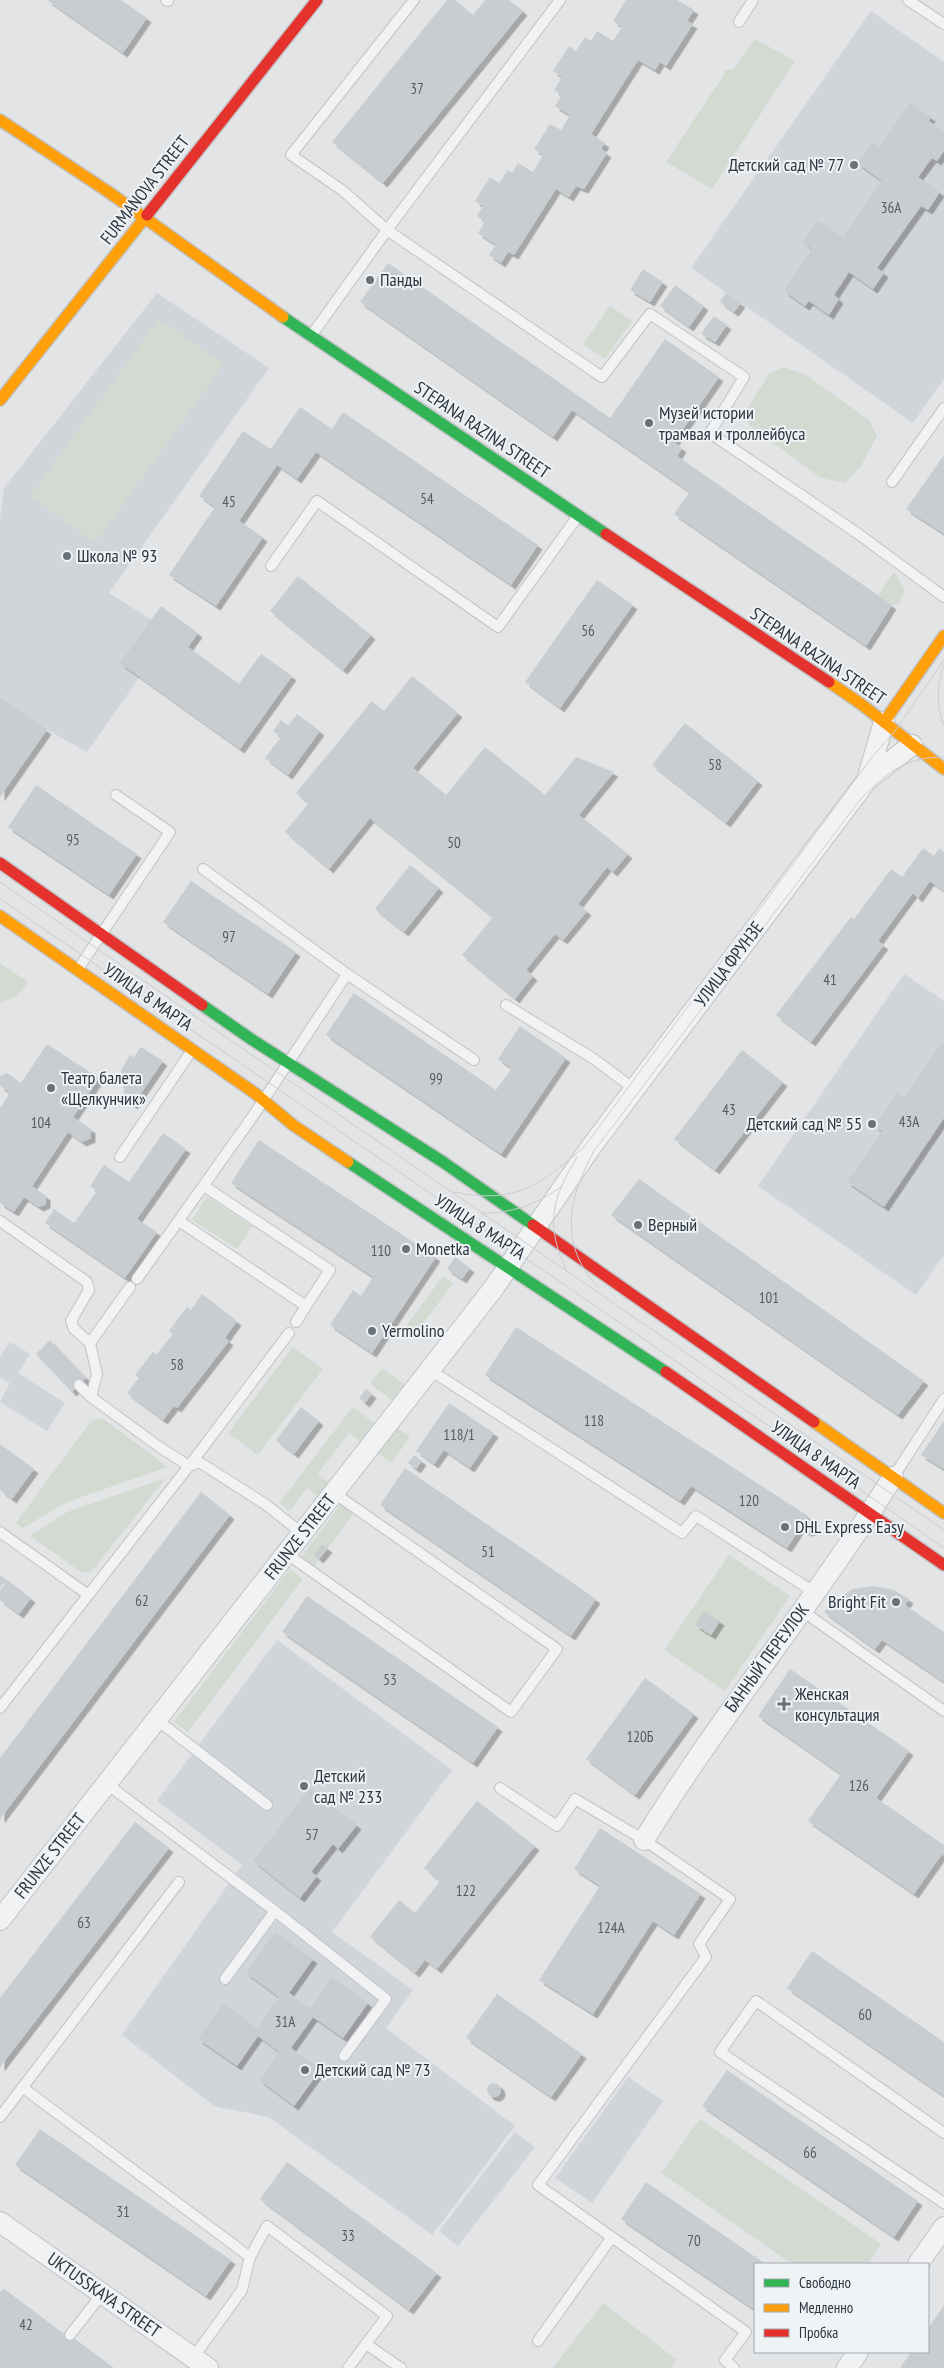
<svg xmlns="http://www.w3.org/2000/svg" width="944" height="2368" viewBox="0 0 944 2368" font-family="'PT Sans Narrow',sans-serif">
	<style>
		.built { fill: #d1d4d9 }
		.green { fill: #d4dad2 }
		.building { fill: #cacdcf; filter: url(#shadow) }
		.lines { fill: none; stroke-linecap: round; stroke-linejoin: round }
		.lane-casing { stroke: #c0c2c4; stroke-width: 12 }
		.street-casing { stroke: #c0c2c4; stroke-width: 22 }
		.fast-casing { stroke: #c0c2c4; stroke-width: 14 }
		.slow-casing { stroke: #c0c2c4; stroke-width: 14 }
		.jam-casing { stroke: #c0c2c4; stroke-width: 14 }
		.lane { stroke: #f1f2f4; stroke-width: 10 }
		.street { stroke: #f1f2f4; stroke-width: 20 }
		.fast { stroke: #30b455; stroke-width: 11 }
		.slow { stroke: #ff9f0a; stroke-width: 11 }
		.jam { stroke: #e5322d; stroke-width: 11 }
		.tram { stroke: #cbcdce; stroke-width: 1 }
		.poi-dot { fill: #6a7279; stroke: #f0f3f6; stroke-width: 2 }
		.labels { text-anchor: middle; stroke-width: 4; stroke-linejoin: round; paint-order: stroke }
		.number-label { font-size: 15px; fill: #535c64 }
		.poi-label { font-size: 18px; fill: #2a353f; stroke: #f0f3f6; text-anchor: start }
		.street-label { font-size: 18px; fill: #2a353f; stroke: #f0f3f6 }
	</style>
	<defs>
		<filter id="shadow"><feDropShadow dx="4.5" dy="4.5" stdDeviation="0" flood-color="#0004"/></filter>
	</defs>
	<rect width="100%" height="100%" fill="#e2e4e6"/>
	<!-- built -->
	<g class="built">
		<path d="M 871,11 L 944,62 L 944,379 L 913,423 L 691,268 Z"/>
		<path d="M 157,293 L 269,368 L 109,593 L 171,632 L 87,752 L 47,730 L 0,797 L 0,519 L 4,488 Z"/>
		<path d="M 904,974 L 944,1001 L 944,1255 L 916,1295 L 758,1186 Z"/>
		<path d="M 10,1342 L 30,1354 L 18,1373 L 65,1403 L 47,1431 L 0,1402 L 10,1383 L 0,1377 L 0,1357 Z"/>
		<path d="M 277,1640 L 452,1770 L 332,1932 L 413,1990 L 386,2028 L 515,2126 L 432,2235 L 269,2117 L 214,2106 L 122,2035 L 242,1865 L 157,1801 Z"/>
		<path d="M 628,2077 L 663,2101 L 592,2203 L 555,2178 Z"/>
		<path d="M 515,2132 L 535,2147 L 458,2246 L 439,2231 Z"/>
	</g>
	<!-- green -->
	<g class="green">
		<path d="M 755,39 L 795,61 L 712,189 L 666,162 L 725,73 L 723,71 L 733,69 Z"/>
		<path d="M 610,306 L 632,321 L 605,359 L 583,344 Z"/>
		<path d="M 159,319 L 224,364 L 95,543 L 30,496 Z"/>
		<path d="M 784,367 L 806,375 L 869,420 L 877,436 L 861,466 L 845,483 L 821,478 L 749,425 L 747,408 L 770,373 Z"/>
		<path d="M 894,572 L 905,589 L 900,603 L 892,605 L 878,595 Z"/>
		<path d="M 0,963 L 28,982 L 18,995 L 0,1003 Z"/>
		<path d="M 207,1197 L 252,1226 L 237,1249 L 192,1220 Z"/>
		<path d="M 443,1276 L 453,1284 L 418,1330 L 413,1332 L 406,1326 Z"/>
		<path d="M 293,1347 L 323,1369 L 258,1455 L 228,1433 Z"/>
		<path d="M 382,1368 L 405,1385 L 393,1401 L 370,1384 Z"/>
		<path d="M 353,1407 L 375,1424 L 361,1442 L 349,1433 L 318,1474 L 330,1484 L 319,1498 L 307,1488 L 290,1511 L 279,1503 Z"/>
		<path d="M 102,1418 L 168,1467 L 67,1502 L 23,1528 L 16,1523 L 91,1421 Z"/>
		<path d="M 396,1427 L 410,1437 L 391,1463 L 377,1453 Z"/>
		<path d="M 166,1478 L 91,1572 L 81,1572 L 30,1536 L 67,1512 Z"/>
		<path d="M 341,1504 L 354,1513 L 328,1548 L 322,1544 L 314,1555 L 319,1559 L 314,1566 L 301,1557 Z"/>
		<path d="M 729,1555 L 790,1596 L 725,1691 L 664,1650 Z"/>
		<path d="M 290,1569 L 303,1579 L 188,1732 L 174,1722 Z"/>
		<path d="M 700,2119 L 881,2244 L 868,2264 L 792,2264 L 661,2173 Z"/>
		<path d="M 603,2303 L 677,2360 L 670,2368 L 553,2368 Z"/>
	</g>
	<!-- building -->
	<g class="building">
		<path d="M 47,0 L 121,0 L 147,18 L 123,53 Z"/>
		<path d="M 447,0 L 455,0 L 473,15 L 485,0 L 509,0 L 523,11 L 383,183 L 332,142 Z"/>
		<path d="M 626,0 L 677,0 L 694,10 L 687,21 L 693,24 L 666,66 L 660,62 L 655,70 L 638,60 L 591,134 L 605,143 L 601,149 L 607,153 L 584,189 L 576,186 L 569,197 L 556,189 L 514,255 L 508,252 L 501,263 L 489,255 L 496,245 L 478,233 L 485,222 L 477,216 L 483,206 L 475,201 L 490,177 L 499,183 L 508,170 L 512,173 L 518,163 L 533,172 L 543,155 L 534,149 L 550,124 L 561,130 L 570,115 L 555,106 L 562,95 L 554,90 L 562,77 L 553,71 L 569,46 L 576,51 L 585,37 L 591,41 L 597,31 L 613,41 L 622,27 L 613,21 Z"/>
		<path d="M 910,103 L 931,117 L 929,121 L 944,131 L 944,151 L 937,161 L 932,158 L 918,177 L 940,192 L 928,210 L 921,206 L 877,268 L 884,273 L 873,289 L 849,272 L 834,295 L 839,299 L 829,315 L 809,301 L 805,306 L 784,291 L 812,249 L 803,242 L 818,220 L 843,237 L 882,181 L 857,163 L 872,142 L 880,147 Z"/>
		<path d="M 388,263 L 610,418 L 665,339 L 719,377 L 674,442 L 682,448 L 677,456 L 892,605 L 866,646 L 674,514 L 690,492 L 572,410 L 553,437 L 360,302 Z"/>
		<path d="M 643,269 L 663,282 L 650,302 L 630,290 Z"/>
		<path d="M 675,285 L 704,306 L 689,327 L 660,306 Z"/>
		<path d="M 726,293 L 741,303 L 734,312 L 720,302 Z"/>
		<path d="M 714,316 L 727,325 L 715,342 L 701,334 Z"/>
		<path d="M 300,407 L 332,429 L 343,412 L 538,545 L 511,585 L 316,452 L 297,479 L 277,465 L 239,521 L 263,537 L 216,606 L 169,575 L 215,507 L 199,496 L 243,431 L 271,449 Z"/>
		<path d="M 944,455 L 944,534 L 906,509 Z"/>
		<path d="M 298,576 L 371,635 L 343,670 L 270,611 Z"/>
		<path d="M 597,580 L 633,605 L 560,708 L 525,682 Z"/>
		<path d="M 161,606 L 198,633 L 188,647 L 239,684 L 261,654 L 292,676 L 240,749 L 120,663 Z"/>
		<path d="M 412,676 L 458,713 L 413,768 L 446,795 L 485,747 L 545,795 L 576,757 L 614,772 L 579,815 L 628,854 L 613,872 L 607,867 L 578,904 L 587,911 L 563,940 L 555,934 L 526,970 L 533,976 L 515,999 L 462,955 L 493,917 L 370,818 L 329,869 L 285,832 L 309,803 L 296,793 L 372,701 L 384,711 Z"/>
		<path d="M 0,698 L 47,730 L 0,797 Z"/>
		<path d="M 297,714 L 320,731 L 288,775 L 265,758 L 281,737 L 273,731 L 281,720 L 288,726 Z"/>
		<path d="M 685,723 L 758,781 L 726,823 L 652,765 Z"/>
		<path d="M 36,785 L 137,854 L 109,895 L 8,827 Z"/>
		<path d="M 923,848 L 934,856 L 939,848 L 944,852 L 944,891 L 930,881 L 918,898 L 913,893 L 878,941 L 884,945 L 811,1042 L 776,1015 L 851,917 L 854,919 L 891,869 L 902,877 Z"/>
		<path d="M 410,865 L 439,888 L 404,932 L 375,909 Z"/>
		<path d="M 191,881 L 296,952 L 268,994 L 163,922 Z"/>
		<path d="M 354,993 L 496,1090 L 512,1068 L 498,1059 L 520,1026 L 566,1058 L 501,1154 L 326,1035 Z"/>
		<path d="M 942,1042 L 944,1044 L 944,1118 L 884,1207 L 847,1182 L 882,1131 L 874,1126 L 897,1092 L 905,1097 Z"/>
		<path d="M 47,1044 L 99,1078 L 73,1117 L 91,1129 L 91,1138 L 82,1142 L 68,1132 L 32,1186 L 46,1196 L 46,1204 L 39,1207 L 24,1197 L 14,1212 L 0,1203 L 0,1108 L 10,1093 L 0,1086 L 0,1076 L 7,1073 L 21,1083 Z"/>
		<path d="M 141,1047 L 163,1061 L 133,1105 L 125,1099 L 121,1070 L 130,1055 L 134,1057 Z"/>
		<path d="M 742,1050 L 783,1082 L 715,1170 L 674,1139 Z"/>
		<path d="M 163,1133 L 186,1149 L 137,1219 L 157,1232 L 125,1278 L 45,1223 L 54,1209 L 74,1223 L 97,1191 L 90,1186 L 104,1165 L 129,1182 Z"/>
		<path d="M 259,1140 L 436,1257 L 372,1353 L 330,1325 L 353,1290 L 361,1296 L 373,1277 L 231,1183 Z"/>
		<path d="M 639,1179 L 924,1381 L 898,1415 L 611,1215 Z"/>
		<path d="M 455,1257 L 470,1268 L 462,1279 L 447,1269 Z"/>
		<path d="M 202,1294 L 237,1321 L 225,1338 L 229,1341 L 177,1408 L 174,1406 L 163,1420 L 127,1393 L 139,1378 L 135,1375 L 153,1352 L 156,1355 L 173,1334 L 169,1331 L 187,1307 L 191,1310 Z"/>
		<path d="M 516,1327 L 808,1516 L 806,1519 L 812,1523 L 813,1527 L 811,1531 L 807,1532 L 800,1528 L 787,1548 L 691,1486 L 680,1501 L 485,1375 Z"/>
		<path d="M 50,1340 L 86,1378 L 72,1392 L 36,1354 Z"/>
		<path d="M 366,1389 L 372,1394 L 365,1403 L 359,1398 Z"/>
		<path d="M 449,1403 L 494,1433 L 470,1468 L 444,1450 L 434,1464 L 416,1451 Z"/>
		<path d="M 301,1407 L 319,1421 L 294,1454 L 276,1440 Z"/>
		<path d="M 944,1421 L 944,1469 L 921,1455 Z"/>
		<path d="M 0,1444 L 34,1469 L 12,1499 L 0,1490 Z"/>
		<path d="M 414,1455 L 422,1461 L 416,1469 L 408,1463 Z"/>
		<path d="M 405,1468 L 596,1599 L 571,1636 L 380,1505 Z"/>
		<path d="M 201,1492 L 230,1515 L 0,1819 L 0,1758 Z"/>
		<path d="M 322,1544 L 328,1548 L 319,1559 L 314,1555 Z"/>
		<path d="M 0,1575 L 6,1579 L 0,1588 Z"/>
		<path d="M 7,1580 L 31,1598 L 19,1614 L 0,1600 L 0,1591 Z"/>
		<path d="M 873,1586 L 894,1590 L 909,1599 L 905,1605 L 944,1632 L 944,1682 L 882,1640 L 875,1649 L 824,1612 L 835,1600 L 853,1589 Z"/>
		<path d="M 307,1596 L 498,1727 L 473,1763 L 282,1632 Z"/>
		<path d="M 704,1611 L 720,1621 L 711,1635 L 695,1625 Z"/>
		<path d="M 790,1669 L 909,1751 L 876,1798 L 944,1845 L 944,1856 L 942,1854 L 914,1894 L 808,1821 L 841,1774 L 758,1716 Z"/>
		<path d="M 645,1678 L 694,1714 L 635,1795 L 586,1759 Z"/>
		<path d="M 310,1788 L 357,1825 L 338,1849 L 333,1844 L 311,1872 L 317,1876 L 300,1898 L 253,1861 Z"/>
		<path d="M 477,1801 L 535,1846 L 437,1969 L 425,1960 L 415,1973 L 370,1937 L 399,1900 L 415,1913 L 440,1881 L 424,1868 Z"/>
		<path d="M 135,1822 L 169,1848 L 0,2067 L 0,1998 Z"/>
		<path d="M 600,1828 L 701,1894 L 674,1935 L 653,1921 L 593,2014 L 539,1980 L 600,1886 L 574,1869 Z"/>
		<path d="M 275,1932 L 313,1959 L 289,1993 L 310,2008 L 332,1977 L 368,2003 L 343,2038 L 313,2017 L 291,2048 L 321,2069 L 294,2106 L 259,2080 L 279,2052 L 258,2036 L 237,2066 L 198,2039 L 223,2003 L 257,2028 L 279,1997 L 246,1973 Z"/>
		<path d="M 812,1951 L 944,2042 L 944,2096 L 787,1988 Z"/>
		<path d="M 497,1994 L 582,2054 L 551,2097 L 466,2038 Z"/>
		<path d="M 727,2070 L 918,2201 L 894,2237 L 702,2106 Z"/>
		<circle cx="494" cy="2090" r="7"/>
		<path d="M 40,2129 L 231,2260 L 206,2296 L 15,2165 Z"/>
		<path d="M 287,2162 L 437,2273 L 409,2310 L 260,2199 Z"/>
		<path d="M 646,2182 L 766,2264 L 755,2264 L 755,2310 L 621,2219 Z"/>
		<path d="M 3,2288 L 64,2334 L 66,2332 L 114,2368 L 0,2368 L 0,2292 Z"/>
		<path d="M 944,2305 L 944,2368 L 900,2368 L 911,2352 L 928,2352 L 928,2329 Z"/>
	</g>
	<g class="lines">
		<defs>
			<g id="lane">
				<path d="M 166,0 L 168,1"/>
				<path d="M 414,0 L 291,155 L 342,190 L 387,230 L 560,0"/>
				<path d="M 908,0 L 944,24"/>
				<path d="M 739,22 L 753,0"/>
				<path d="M 311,336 L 387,230 L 602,377 L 650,314 L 744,377 L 710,433 L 857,533 L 944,597"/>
				<path d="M 892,482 L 944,408"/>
				<path d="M 271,566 L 317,501 L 498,627 L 578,516"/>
				<path d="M 78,969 L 170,832 L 116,795"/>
				<path d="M 347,974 L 474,1060"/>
				<path d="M 506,1005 L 594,1059 L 634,1089"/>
				<path d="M 120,1157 L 192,1050"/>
				<path d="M 204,1186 L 330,1270 L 306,1306"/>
				<path d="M 0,1221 L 87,1282 L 89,1290 L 71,1321 L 74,1329 L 90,1343"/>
				<path d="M 179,1221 L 306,1306 L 296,1322"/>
				<path d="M 137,1279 L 253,1116 L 347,974 L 203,869"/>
				<path d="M 130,1287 L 90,1343 L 97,1374 L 91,1397 L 158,1446 L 189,1466 L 199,1462 L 265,1504 L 303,1534"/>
				<path d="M 430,1370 L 682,1533 L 696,1516 L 814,1592"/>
				<path d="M 79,1385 L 91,1397"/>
				<path d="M 894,1476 L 944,1399"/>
				<path d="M 0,1532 L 87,1594"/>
				<path d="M 287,1554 L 511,1712 L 557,1649 L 334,1493"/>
				<path d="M 801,1610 L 944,1711"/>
				<path d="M 0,1708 L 189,1466 L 289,1333"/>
				<path d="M 156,1719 L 267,1805"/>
				<path d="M 107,1784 L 275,1911 L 386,1999 L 344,2056"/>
				<path d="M 500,1788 L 557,1826 L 575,1799 L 644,1840 L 730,1899 L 699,1944 L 706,1957 L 538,2185 L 746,2332 L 725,2360 L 734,2368"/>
				<path d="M 225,1979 L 275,1911"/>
				<path d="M 22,2087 L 250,2257"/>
				<path d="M 0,2117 L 179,1882"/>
				<path d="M 944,2133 L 756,2001 L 720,2052 L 944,2203"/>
				<path d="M 70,2335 L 102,2294"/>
				<path d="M 538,2341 L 612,2237"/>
				<path d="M 193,2358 L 242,2290 L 250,2257 L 267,2226 L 387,2316 L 366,2344 L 401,2368"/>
				<path d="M 348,2368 L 366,2344"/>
			</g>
			<g id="street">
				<path d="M 867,780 L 884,722"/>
				<path d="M 644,1840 C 721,1715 815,1601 893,1477"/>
				<path d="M 0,1920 L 493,1289 L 591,1147 L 867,780 L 912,745"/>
				<path d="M 0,2222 L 208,2368"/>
				<path d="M 918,2264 L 944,2227"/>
				<path d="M 847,2368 L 858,2352"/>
			</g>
			<g id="fast">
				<path d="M 283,317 L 606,534"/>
				<path d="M 202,1005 L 251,1039 L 443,1162 L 533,1225"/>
				<path d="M 348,1162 L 666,1372"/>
			</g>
			<g id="slow">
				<path d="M 0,120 L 110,193 L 283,317"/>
				<path d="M 0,400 L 147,215"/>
				<path d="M 829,682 L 861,704 L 944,769"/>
				<path d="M 884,722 L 944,636"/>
				<path d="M 0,916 L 256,1094 L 293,1125 L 348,1162"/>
				<path d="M 814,1422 L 944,1513"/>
			</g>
			<g id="jam">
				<path d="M 147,215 L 317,0"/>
				<path d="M 606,534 L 829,682"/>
				<path d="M 0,863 L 202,1005"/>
				<path d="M 533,1225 L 814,1422"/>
				<path d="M 666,1372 L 944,1565"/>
			</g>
		</defs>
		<!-- lane casing -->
		<use href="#lane" class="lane-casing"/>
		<!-- street casing -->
		<use href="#street" class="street-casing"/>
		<!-- fast casing -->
		<use href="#fast" class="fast-casing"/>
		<!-- slow casing -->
		<use href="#slow" class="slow-casing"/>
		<!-- jam casing -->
		<use href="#jam" class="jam-casing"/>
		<!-- lane -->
		<use href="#lane" class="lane"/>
		<!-- street -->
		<use href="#street" class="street"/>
		<!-- fast -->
		<use href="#fast" class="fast"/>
		<!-- slow -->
		<use href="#slow" class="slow"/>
		<!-- jam -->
		<use href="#jam" class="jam"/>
		<!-- tram -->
		<g class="tram">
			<path d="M 943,666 C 937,686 936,707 944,726"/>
			<path d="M 0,882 L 944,1530"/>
			<path d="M 0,899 L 648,1342 L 944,1548"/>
			<path d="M 454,1192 C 515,1205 540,1185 584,1147 L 872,757 L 895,731 L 944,660"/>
			<path d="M 481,1213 C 511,1214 538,1204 562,1186"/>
			<path d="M 567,1272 C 545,1225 551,1200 577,1157"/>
			<path d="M 599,1288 C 558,1246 568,1198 594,1151 L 860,800 C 886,773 905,757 944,757"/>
		</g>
	</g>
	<!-- markers -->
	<g class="poi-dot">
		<circle cx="854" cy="165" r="5"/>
		<circle cx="370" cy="280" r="5"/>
		<circle cx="649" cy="423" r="5"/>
		<circle cx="67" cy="556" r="5"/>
		<circle cx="51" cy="1088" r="5"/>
		<circle cx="872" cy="1124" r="5"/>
		<circle cx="638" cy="1225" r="5"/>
		<circle cx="406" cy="1249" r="5"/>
		<circle cx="372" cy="1331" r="5"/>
		<circle cx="785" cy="1527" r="5"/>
		<circle cx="896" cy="1602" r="5"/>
		<path d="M781.5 1696.5h5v5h5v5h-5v5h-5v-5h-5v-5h5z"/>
		<circle cx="304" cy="1786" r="5"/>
		<circle cx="305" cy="2070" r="5"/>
	</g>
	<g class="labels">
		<!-- number labels -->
		<g class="number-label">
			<text x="417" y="94">37</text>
			<text x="891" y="213">36А</text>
			<text x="427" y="504">54</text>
			<text x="229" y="507">45</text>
			<text x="588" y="636">56</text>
			<text x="715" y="770">58</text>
			<text x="73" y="845">95</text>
			<text x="454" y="848">50</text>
			<text x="229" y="942">97</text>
			<text x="830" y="985">41</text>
			<text x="436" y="1084">99</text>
			<text x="729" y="1115">43</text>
			<text x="909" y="1127">43А</text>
			<text x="41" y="1128">104</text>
			<text x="381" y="1256">110</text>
			<text x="769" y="1303">101</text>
			<text x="177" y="1370">58</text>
			<text x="594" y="1426">118</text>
			<text x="459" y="1440">118/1</text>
			<text x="749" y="1506">120</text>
			<text x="488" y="1557">51</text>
			<text x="142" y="1606">62</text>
			<text x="390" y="1685">53</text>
			<text x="640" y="1742">120Б</text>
			<text x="859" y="1791">126</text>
			<text x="312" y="1840">57</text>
			<text x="466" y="1896">122</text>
			<text x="84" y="1928">63</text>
			<text x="611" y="1933">124А</text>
			<text x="865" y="2020">60</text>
			<text x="285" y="2027">31А</text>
			<text x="810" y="2158">66</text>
			<text x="123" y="2217">31</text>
			<text x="348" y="2241">33</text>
			<text x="694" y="2246">70</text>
			<text x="26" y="2330">42</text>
		</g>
		<!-- poi labels -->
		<g class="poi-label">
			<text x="844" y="171" text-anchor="end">Детский сад № 77</text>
			<text x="380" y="286">Панды</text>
			<text x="659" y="419">Музей истории<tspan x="659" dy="21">трамвая и троллейбуса</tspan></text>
			<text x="77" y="562">Школа № 93</text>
			<text x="61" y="1084">Театр балета<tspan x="61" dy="21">«Щелкунчик»</tspan></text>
			<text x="862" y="1130" text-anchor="end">Детский сад № 55</text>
			<text x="648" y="1231">Верный</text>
			<text x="416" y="1255">Monetka</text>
			<text x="382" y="1337">Yermolino</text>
			<text x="795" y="1533">DHL Express Easy</text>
			<text x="886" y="1608" text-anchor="end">Bright Fit</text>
			<text x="795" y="1700">Женская<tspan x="795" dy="21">консультация</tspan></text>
			<text x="314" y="1782">Детский<tspan x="314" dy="21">сад № 233</tspan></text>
			<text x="315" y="2076">Детский сад № 73</text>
		</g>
		<!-- street labels -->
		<g class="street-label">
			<text transform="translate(145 190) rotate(-52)" y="6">FURMANOVA STREET</text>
			<text transform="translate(482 430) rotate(34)" y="6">STEPANA RAZINA STREET</text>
			<text transform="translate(818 656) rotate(34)" y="6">STEPANA RAZINA STREET</text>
			<text transform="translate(729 964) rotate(-53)" y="6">УЛИЦА ФРУНЗЕ</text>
			<text transform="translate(148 997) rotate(35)" y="6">УЛИЦА 8 МАРТА</text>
			<text transform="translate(480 1227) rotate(33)" y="6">УЛИЦА 8 МАРТА</text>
			<text transform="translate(816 1455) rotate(35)" y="6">УЛИЦА 8 МАРТА</text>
			<text transform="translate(300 1537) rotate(-52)" y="6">FRUNZE STREET</text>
			<text transform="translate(767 1658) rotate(-54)" y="6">БАННЫЙ ПЕРЕУЛОК</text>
			<text transform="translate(50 1856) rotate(-52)" y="6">FRUNZE STREET</text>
			<text transform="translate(104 2295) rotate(35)" y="6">UKTUSSKAYA STREET</text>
		</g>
	</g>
	<!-- legend -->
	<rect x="754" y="2263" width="175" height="90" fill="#f0f3f6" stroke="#a1a7ad"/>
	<rect x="764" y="2279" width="25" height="8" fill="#30b455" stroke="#a1a7ad"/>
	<text x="799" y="2288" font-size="15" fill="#2a353f">Свободно</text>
	<rect x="764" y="2304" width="25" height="8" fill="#ff9f0a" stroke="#a1a7ad"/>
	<text x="799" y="2313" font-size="15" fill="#2a353f">Медленно</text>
	<rect x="764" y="2329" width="25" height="8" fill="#e5322d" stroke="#a1a7ad"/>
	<text x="799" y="2338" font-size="15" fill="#2a353f">Пробка</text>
</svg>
